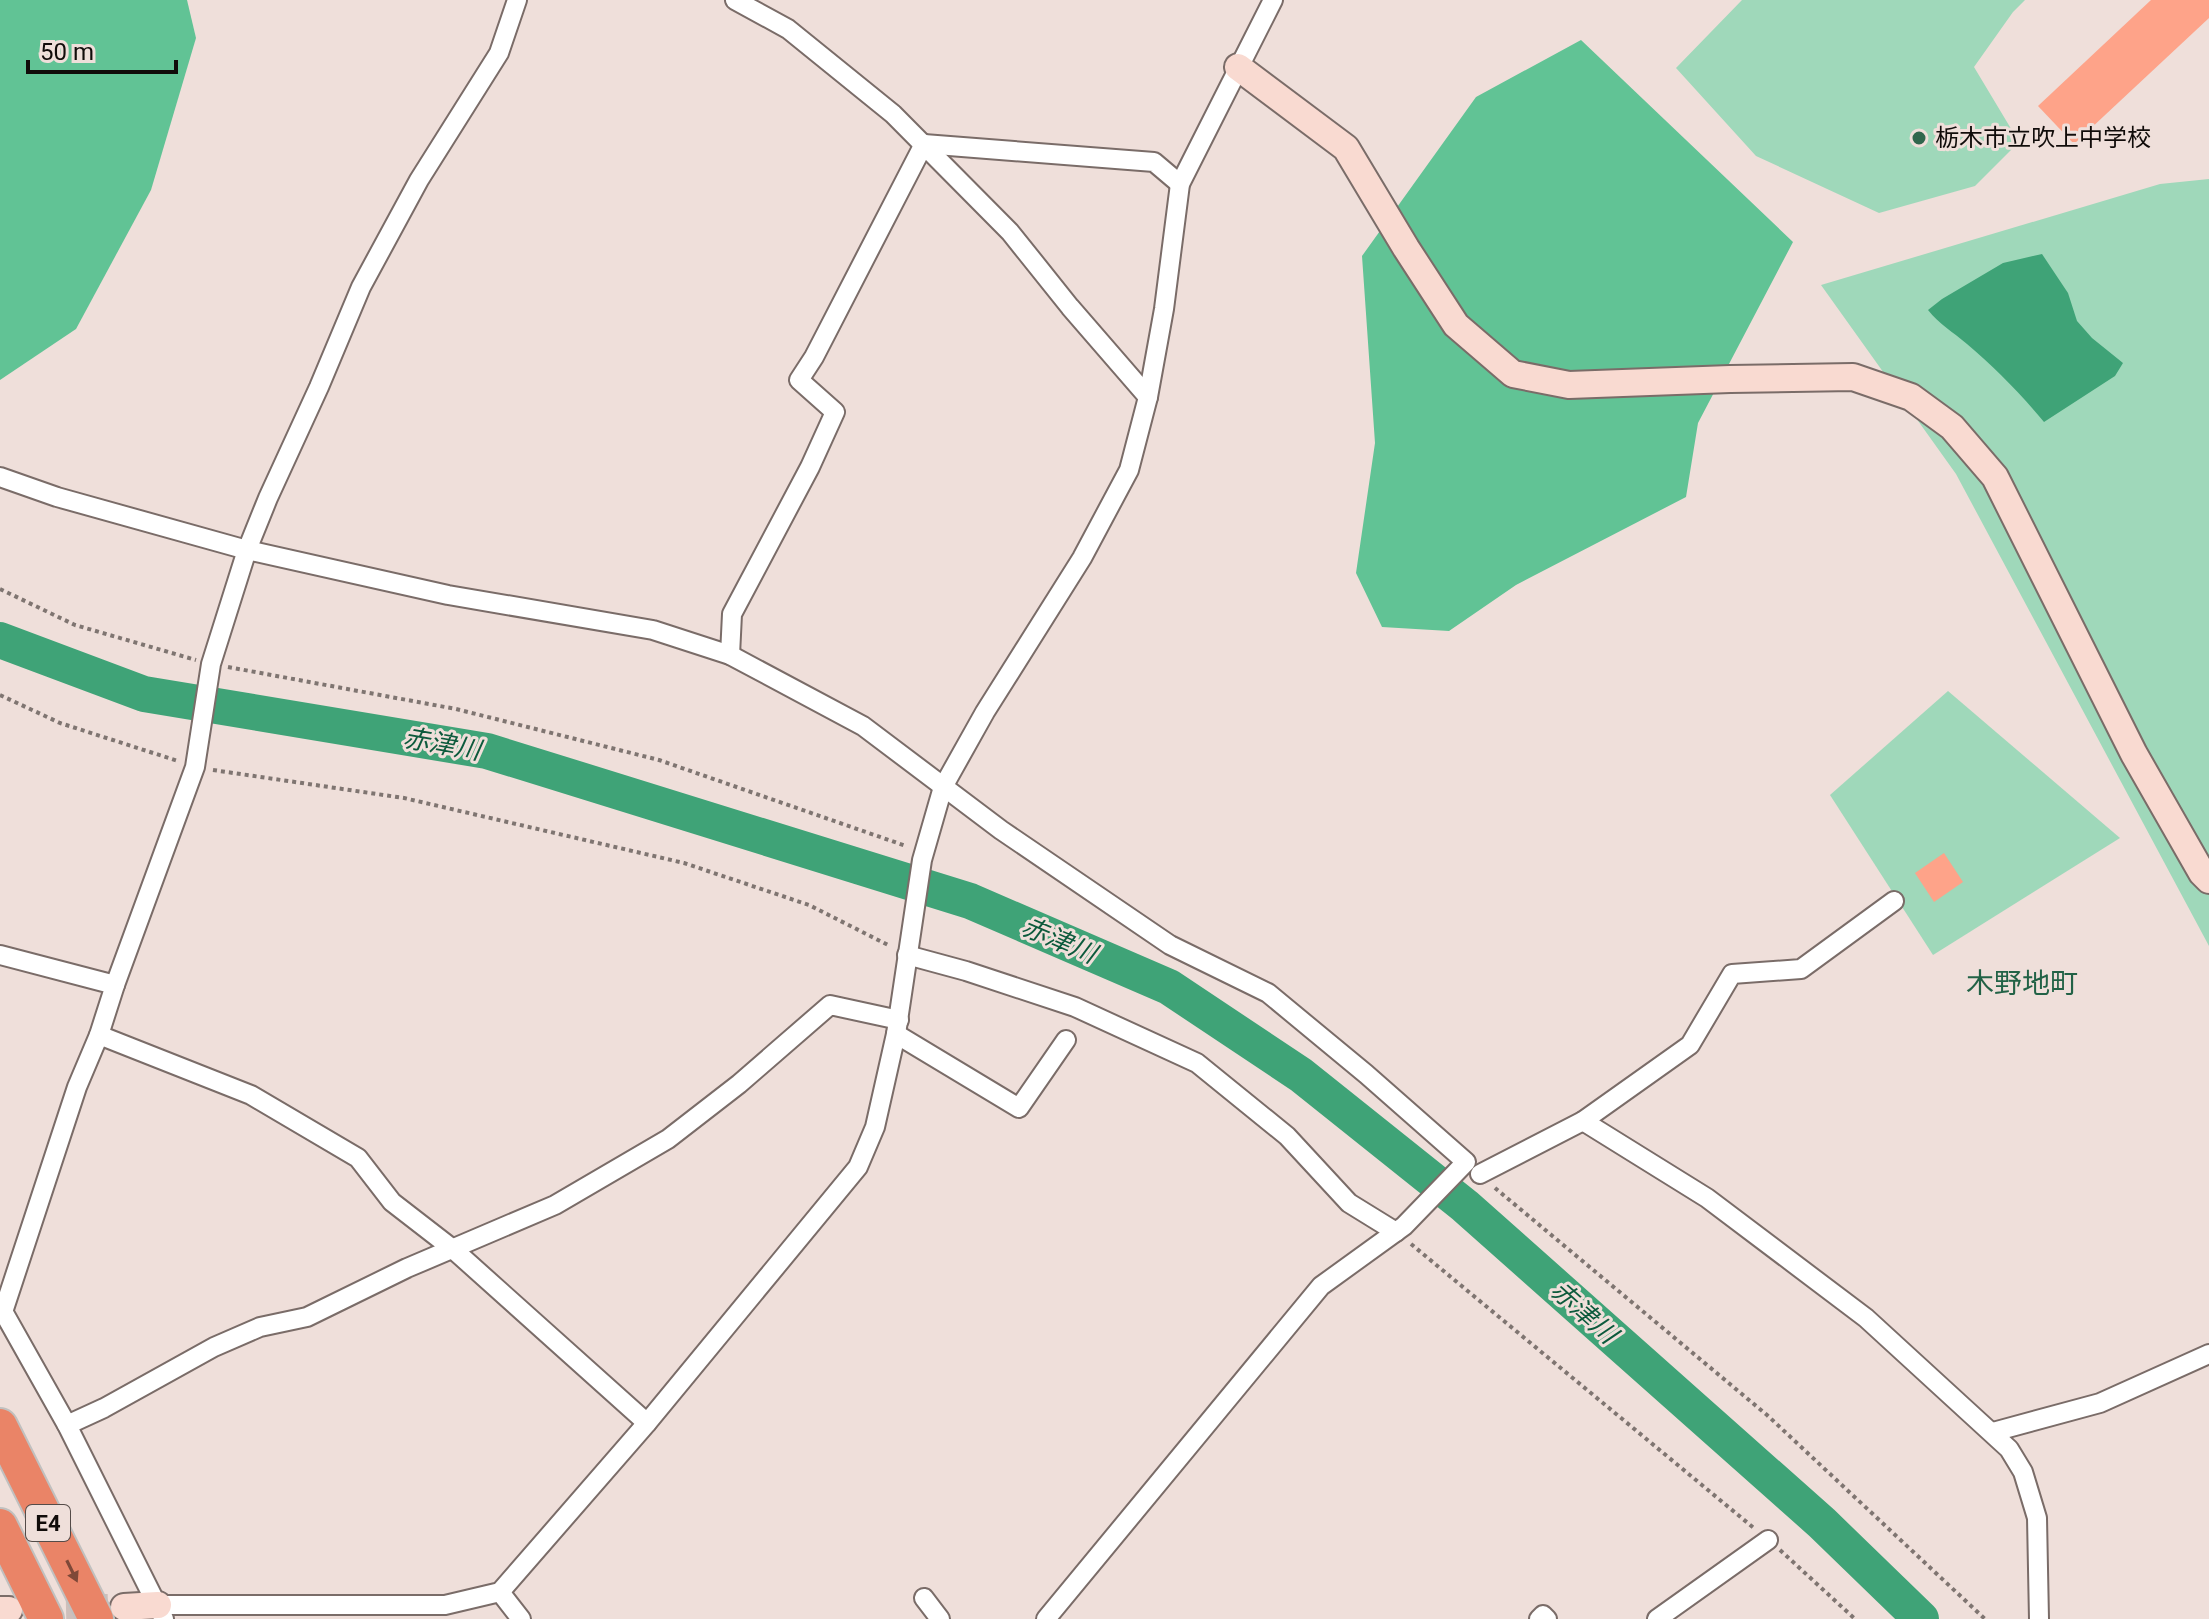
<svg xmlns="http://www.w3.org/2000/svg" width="2209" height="1619" viewBox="0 0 2209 1619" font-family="Roboto,'Noto Sans JP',sans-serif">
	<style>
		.green { fill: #9fd8ba }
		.forest { fill: #61c395 }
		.water { fill: #3fa377 }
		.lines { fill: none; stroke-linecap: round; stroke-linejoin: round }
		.river { stroke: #3fa377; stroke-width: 36 }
		.building { fill: #fea389 }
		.secondary-tunnel { stroke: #cebfbb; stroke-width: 26; stroke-dasharray: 26 13; stroke-linecap: butt }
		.street-casing { stroke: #7a6c68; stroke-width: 22 }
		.secondary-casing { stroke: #7a6c68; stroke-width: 30 }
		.highway-casing { stroke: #c1c0bf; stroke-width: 38 }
		.path { stroke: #7f7571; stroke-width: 4; stroke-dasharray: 4 4; stroke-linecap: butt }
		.street { stroke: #fff; stroke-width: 18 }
		.secondary { stroke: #f9dad1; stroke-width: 26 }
		.highway { stroke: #ea8467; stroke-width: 34 }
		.oneway { fill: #7e4838 }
		.poi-dot { fill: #31674d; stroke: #efdfda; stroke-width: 3 }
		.labels { text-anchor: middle; stroke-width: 6; stroke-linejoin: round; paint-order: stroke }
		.shield { fill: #efdfda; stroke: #544b48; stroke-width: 2 }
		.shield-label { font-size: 22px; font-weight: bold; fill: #110c0a }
		.poi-label { font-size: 24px; fill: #110c0a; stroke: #efdfda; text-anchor: start }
		.water-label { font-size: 26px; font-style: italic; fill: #0c5a3c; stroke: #efdfda }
		.quarter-label { font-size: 28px; fill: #226246; stroke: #efdfda }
	</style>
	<rect width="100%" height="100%" fill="#efdfda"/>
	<!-- green -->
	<g class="green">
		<path d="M 1742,0 L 2025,0 L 2013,12 L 1974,67 L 2019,142 L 1975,186 L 1879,213 L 1756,156 L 1676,68 Z"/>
		<path d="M 2209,179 L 2209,946 L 1956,474 L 1821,285 L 2160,184 Z"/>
		<path d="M 1948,691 L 2120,838 L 1933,955 L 1830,795 Z"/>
	</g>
	<!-- forest -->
	<g class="forest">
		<path d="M 0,0 L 187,0 L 196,38 L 151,190 L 76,329 L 0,380 Z"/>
		<path d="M 1581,40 L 1793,242 L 1698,423 L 1686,497 L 1516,585 L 1449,631 L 1382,627 L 1356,573 L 1375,443 L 1362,256 L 1476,97 Z"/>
	</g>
	<!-- water -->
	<path class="water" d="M 2042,254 L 2068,293 L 2077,321 L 2092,338 L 2123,363 L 2115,376 L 2044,422 C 2021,394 1994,367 1967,344 C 1953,332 1939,324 1928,310 L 1942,299 L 2003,263 Z"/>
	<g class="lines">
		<!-- river -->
		<path class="river" d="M 0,640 L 144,694 L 487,751 L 970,901 L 1169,987 L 1301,1075 L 1465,1206 L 1822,1523 L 1921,1619"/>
	</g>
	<!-- building -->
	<g class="building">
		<path d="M 2151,0 L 2209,0 L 2209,18 L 2074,144 L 2038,106 Z"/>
		<path d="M 1944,853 L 1963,882 L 1934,902 L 1915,873 Z"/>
	</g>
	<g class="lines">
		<!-- secondary-tunnel -->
		<path class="secondary-tunnel" d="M 27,1609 L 108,1607"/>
		<defs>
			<g id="street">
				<path d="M 735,0 L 788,29 L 893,114 L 1010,232 L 1070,307 L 1148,397"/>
				<path d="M 924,144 L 1154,162 L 1180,184"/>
				<path d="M 0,477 L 57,497 L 247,550 L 448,595 L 653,630 L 730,655 L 863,726 L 1001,830 L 1170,945 L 1268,993 L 1366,1074 L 1466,1162 L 1404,1226 L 1321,1286 L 1046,1619"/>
				<path d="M 730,655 L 732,614 L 810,467 L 835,412 L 799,380 L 814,357 L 924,144"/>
				<path d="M 0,955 L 115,985 L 99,1035 L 77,1087 L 3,1312"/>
				<path d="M 907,955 L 966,971 L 1075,1007 L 1197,1063 L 1287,1136 L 1349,1203 L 1396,1232"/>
				<path d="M 115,985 L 195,767 L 211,664 L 247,550 L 268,498 L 319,387 L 361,287 L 419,180 L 499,53 L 517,0"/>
				<path d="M 896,1034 L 1019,1108 L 1066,1040"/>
				<path d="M 99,1035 L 251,1095 L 358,1158 L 392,1202 L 454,1250 L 647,1423"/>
				<path d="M 1583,1121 L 1707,1198 L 1866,1318 L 2009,1449 L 2023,1472 L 2037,1518 L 2039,1619"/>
				<path d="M 1480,1174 L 1583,1121 L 1690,1045 L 1732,974 L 1801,969 L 1894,901"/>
				<path d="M 0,1306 L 67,1425 L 164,1619"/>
				<path d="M 67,1425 L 104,1408 L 214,1347 L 260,1327 L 307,1317 L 407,1268 L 555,1205 L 668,1139 L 739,1084 L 830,1005 L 899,1020"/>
				<path d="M 1993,1432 L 2100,1403 L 2209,1354"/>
				<path d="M 500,1592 L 521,1619"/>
				<path d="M 924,1598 L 940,1619"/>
				<path d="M 158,1605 L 445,1605 L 500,1592 L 647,1423 L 858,1167 L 875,1127 L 896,1034 L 922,860 L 943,787 L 985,712 L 1082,558 L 1129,470 L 1148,397 L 1164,309 L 1180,184 L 1273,0"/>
				<path d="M 1539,1619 L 1543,1615 L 1547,1619"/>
				<path d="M 1657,1619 L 1768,1540"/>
			</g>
			<g id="secondary">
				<path d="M 1238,67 L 1346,148 L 1406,248 L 1456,325 L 1513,374 L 1569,385 L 1730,379 L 1853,377 L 1911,397 L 1952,427 L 1995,477 L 2134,754 L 2202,873 L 2209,880"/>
				<path d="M 124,1607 L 158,1605"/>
				<path d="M 0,1610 L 9,1610"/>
			</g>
			<g id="highway">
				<path d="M 0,1426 L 96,1619"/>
				<path d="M 0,1526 L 46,1619"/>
			</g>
		</defs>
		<!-- street casing -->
		<use href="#street" class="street-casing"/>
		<!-- secondary casing -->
		<use href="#secondary" class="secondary-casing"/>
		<!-- highway casing -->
		<use href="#highway" class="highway-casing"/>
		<!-- path -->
		<g class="path">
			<path d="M 0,589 L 75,625 L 196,660"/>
			<path d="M 228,667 L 456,709 L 659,760 L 906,846"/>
			<path d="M 0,695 L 60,723 L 178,761"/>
			<path d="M 213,770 L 404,798 L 684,863 L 809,905 L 890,946"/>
			<path d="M 1495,1188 L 1767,1415 L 1985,1619"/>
			<path d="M 1411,1244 L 1755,1529"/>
			<path d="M 1780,1550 L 1855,1619"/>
		</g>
		<!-- street -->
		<use href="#street" class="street"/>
		<!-- secondary -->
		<use href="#secondary" class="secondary"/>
		<!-- highway -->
		<use href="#highway" class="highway"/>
	</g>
	<!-- one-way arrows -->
	<defs><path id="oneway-solid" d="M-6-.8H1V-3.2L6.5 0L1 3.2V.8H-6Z" transform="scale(2)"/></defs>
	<use class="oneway" href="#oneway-solid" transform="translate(72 1571) rotate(64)"/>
	<!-- markers -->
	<circle class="poi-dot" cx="1919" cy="138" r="8"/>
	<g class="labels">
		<!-- shield labels -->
		<rect class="shield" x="26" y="1505" width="44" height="36" rx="6"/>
		<g class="shield-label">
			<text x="48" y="1531">E4</text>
		</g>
		<!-- poi labels -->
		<g class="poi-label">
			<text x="1935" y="146">栃木市立吹上中学校</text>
		</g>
		<!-- water labels -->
		<g class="water-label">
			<text transform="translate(442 744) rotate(10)" y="9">赤津川</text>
			<text transform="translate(1059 940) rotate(23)" y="9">赤津川</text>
			<text transform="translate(1584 1312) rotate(42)" y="9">赤津川</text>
		</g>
		<!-- quarter labels -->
		<g class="quarter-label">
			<text x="2022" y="993">木野地町</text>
		</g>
	</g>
	<!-- scale -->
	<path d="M28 60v12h148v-12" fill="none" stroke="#110c0a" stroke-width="4"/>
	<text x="40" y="60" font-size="24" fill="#110c0a" stroke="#efdfda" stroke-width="6" paint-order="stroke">50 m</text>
</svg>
